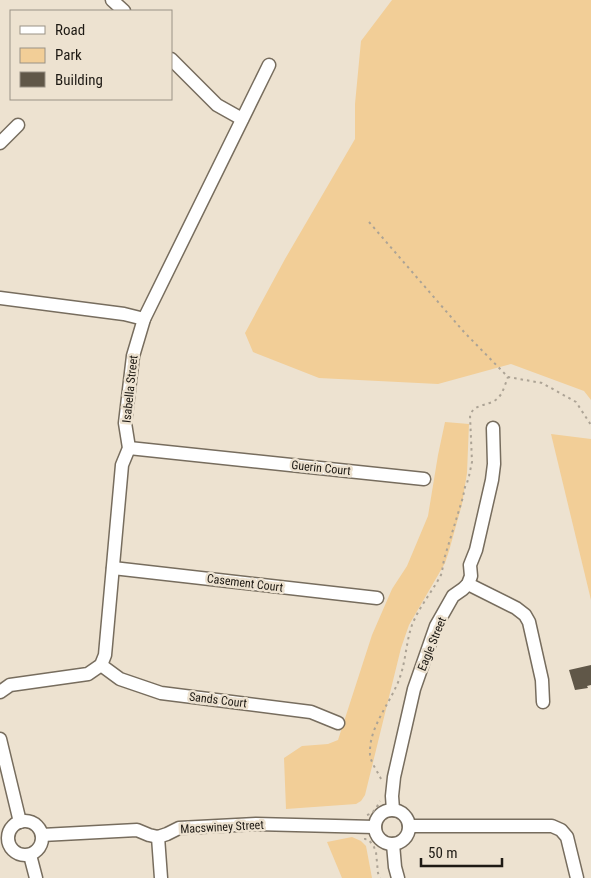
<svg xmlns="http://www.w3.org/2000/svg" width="591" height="878" viewBox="0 0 591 878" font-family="'Roboto Condensed',sans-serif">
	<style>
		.green { fill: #f2ce97 }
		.building { fill: #605748 }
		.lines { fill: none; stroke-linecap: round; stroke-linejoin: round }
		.minor-casing { stroke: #776d5e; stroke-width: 15 }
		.path { stroke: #aca395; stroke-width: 2; stroke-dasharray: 2.5 4; stroke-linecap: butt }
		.minor { stroke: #fff; stroke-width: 12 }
		.labels { text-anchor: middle; stroke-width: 5; stroke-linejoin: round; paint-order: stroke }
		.street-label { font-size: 12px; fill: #1e1a14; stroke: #ede2d0 }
	</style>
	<rect width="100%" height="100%" fill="#ede2d0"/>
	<!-- green -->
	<g class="green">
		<path d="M 392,0 L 591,0 L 591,400 L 584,391 L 511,364 L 438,384 L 319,378 L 253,352 L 245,333 L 285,259 L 355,139 L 355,104 L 361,41 Z"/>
		<path d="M 445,422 L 469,424 L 467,473 L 462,504 L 449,551 L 445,563 L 409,625 L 401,648 L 365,795 L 361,801 L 356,804 L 286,809 L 284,758 L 302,746 L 328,744 L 338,740 L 372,635 L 392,589 L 407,566 L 428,516 L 438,455 Z"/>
		<path d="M 551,434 L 591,439 L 591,600 Z"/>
		<path d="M 352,837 L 361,841 L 366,846 L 372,878 L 342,878 L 327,842 Z"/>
	</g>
	<!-- building -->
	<path class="building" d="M 591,665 L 591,685 L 587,686 L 588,688 L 575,690 L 569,670 Z"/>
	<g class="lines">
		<defs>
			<g id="minor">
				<path d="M 112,0 L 124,11"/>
				<path d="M 171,59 L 217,105 L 242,119"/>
				<path d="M 0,143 L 18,125"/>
				<path d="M 0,298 L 124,314 L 144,319"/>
				<path d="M 129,448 L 424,479"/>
				<path d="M 113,568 L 377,598"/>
				<path d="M 468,584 L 516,608 L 525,615 L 529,622 L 542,680 L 543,702"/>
				<path d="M 101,665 L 120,679 L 161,693 L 311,712 L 338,723"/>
				<path d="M 0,692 L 10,685 L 88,674 L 101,665 L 105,655 L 122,465 L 129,448 L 125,423 L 133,356 L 144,319 L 269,65"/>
				<path d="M 0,739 L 20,822"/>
				<path d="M 393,810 L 392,796 L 394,777 L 414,689 L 436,626 L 453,596 L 463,589 L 468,584 L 471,576 L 470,565 L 476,550 L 492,480 L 494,464 L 493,428"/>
				<circle cx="392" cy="827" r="17"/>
				<circle cx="25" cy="838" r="17"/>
				<path d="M 409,826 L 552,826 L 561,830 L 567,837 L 577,878"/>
				<path d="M 42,835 L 137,830 L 149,835 L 158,837 L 167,834 L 179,828 L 256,824 L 375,827"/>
				<path d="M 158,837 L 161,878"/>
				<path d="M 393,844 L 395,867 L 398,878"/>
				<path d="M 30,855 L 36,878"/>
			</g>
		</defs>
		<!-- minor casing -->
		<use href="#minor" class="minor-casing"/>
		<!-- path -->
		<g class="path">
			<path d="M 369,222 L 464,332 L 508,377 L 542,383 L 576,402 L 591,425"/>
			<path d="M 381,779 C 377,770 369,761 370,751 C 370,725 392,701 400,677 C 406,660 406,642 412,625 C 419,607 432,592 441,575 C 443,569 443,562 445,556 C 451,536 457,517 463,497 L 465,487 L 467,483 L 469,476 L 472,462 L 470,415 C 475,403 489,406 497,399 C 503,394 505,384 508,377"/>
			<path d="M 367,815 C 374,813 377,807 380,801"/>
			<path d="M 365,838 L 365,839 L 369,840 L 374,847 L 376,852 L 378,873 L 380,878"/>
		</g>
		<!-- minor -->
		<use href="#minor" class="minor"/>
	</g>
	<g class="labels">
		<!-- street labels -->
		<g class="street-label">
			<text transform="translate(130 389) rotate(-84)" y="4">Isabella Street</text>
			<text transform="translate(321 468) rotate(6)" y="4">Guerin Court</text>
			<text transform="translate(245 583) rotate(7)" y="4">Casement Court</text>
			<text transform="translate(432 644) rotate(-68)" y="4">Eagle Street</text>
			<text transform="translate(218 700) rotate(7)" y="4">Sands Court</text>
			<text transform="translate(222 827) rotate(-3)" y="4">Macswiney Street</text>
		</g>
	</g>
	<!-- legend -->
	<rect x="10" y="10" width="162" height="90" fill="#ede2d0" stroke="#9a9285"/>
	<rect x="20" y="26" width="25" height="8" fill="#ffffff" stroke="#9a9285"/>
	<text x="55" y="35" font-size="15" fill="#1e1a14">Road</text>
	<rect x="20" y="48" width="25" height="15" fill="#f2ce97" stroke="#9a9285"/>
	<text x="55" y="60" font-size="15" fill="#1e1a14">Park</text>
	<rect x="20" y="72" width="25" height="15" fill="#605748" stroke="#9a9285"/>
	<text x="55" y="85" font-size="15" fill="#1e1a14">Building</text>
	<!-- scale -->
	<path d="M421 858v8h81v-8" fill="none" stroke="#1e1a14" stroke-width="2.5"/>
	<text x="428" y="858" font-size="15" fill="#1e1a14" stroke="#ede2d0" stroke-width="4" paint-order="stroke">50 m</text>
</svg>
